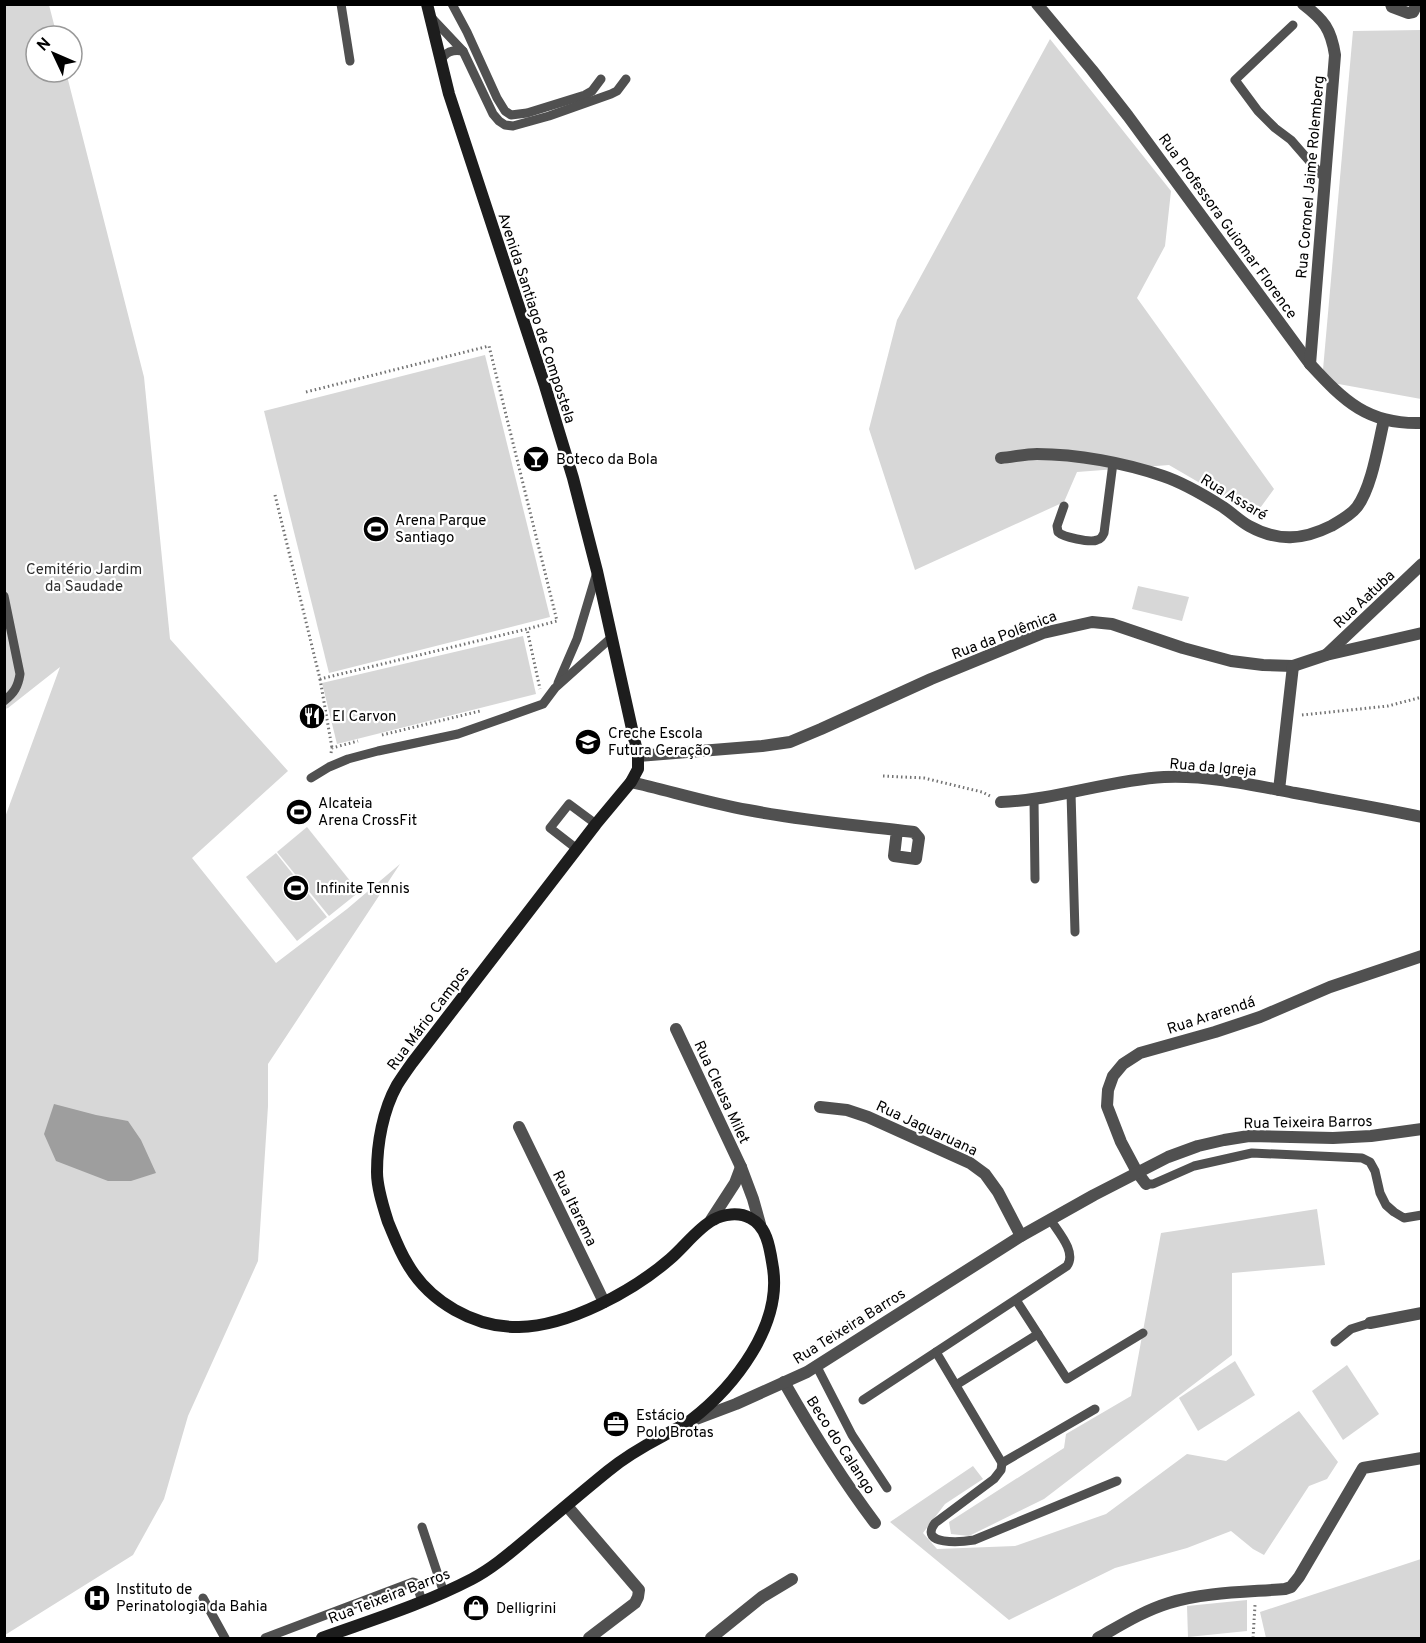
<svg xmlns="http://www.w3.org/2000/svg" width="1426" height="1643" viewBox="0 0 1426 1643" font-family="Overpass,sans-serif">
	<style>
		.green { fill: #d7d7d7 }
		.water { fill: #9e9e9e }
		.lines { fill: none; stroke-linecap: round; stroke-linejoin: round }
		.path { stroke: #727272; stroke-width: 3; stroke-dasharray: 1.5 3; stroke-linecap: butt }
		.service { stroke: #505050; stroke-width: 9 }
		.minor { stroke: #505050; stroke-width: 12 }
		.tertiary { stroke: #505050; stroke-width: 12 }
		.secondary { stroke: #1d1d1d; stroke-width: 12 }
		.labels { text-anchor: middle; stroke-width: 4.5; stroke-linejoin: round; paint-order: stroke }
		.street-label { font-size: 15px; fill: #000; stroke: #fff }
		.poi-label { font-size: 15px; fill: #000; stroke: #fff; text-anchor: start }
		.park-label { font-size: 15px; fill: #2e2e2e; stroke: #fff }
	</style>
	<rect width="100%" height="100%" fill="#fff"/>
	<!-- green -->
	<g class="green">
		<path d="M 5,5 L 49,5 L 57,36 L 36,36 L 36,72 L 66,72 L 144,377 L 170,639 L 288,771 L 192,858 L 276,963 L 347,909 L 400,864 L 268,1064 L 268,1106 L 258,1261 L 188,1416 L 164,1499 L 133,1555 L 5,1635 L 4,820 L 60,667 L 8,708 L 5,709 Z"/>
		<path d="M 1421,30 L 1421,399 L 1322,381 L 1353,31 Z"/>
		<path d="M 1050,39 L 1171,191 L 1165,246 L 1137,298 L 1274,489 L 1255,515 L 1169,465 L 1077,472 L 1064,502 L 915,570 L 869,429 L 897,320 Z"/>
		<path d="M 485,355 L 550,617 L 329,673 L 264,411 Z"/>
		<path d="M 1138,586 L 1189,597 L 1182,621 L 1132,609 Z"/>
		<path d="M 523,636 L 536,694 L 337,744 L 322,683 Z"/>
		<path d="M 307,827 L 359,892 L 329,916 L 277,852 Z"/>
		<path d="M 276,853 L 327,917 L 297,941 L 246,877 Z"/>
		<path d="M 1317,1209 L 1325,1265 L 1232,1273 L 1232,1355 L 1044,1499 L 969,1536 L 951,1534 L 949,1522 L 1064,1448 L 1066,1434 L 1131,1396 L 1161,1233 Z"/>
		<path d="M 1235,1361 L 1255,1395 L 1198,1431 L 1179,1398 Z"/>
		<path d="M 1347,1365 L 1379,1414 L 1343,1440 L 1312,1391 Z"/>
		<path d="M 1299,1411 L 1338,1462 L 1327,1479 L 1309,1486 L 1264,1555 L 1253,1549 L 1231,1531 L 1187,1548 L 1115,1568 L 1009,1620 L 890,1522 L 973,1466 L 983,1479 L 945,1504 L 923,1533 L 937,1549 L 1015,1546 L 1106,1514 L 1187,1454 L 1226,1461 Z"/>
		<path d="M 1421,1559 L 1421,1638 L 1266,1638 L 1260,1612 Z"/>
		<path d="M 1247,1600 L 1247,1631 L 1188,1637 L 1187,1606 Z"/>
	</g>
	<!-- water -->
	<path class="water" d="M 54,1104 L 96,1115 L 128,1121 L 141,1140 L 156,1173 L 131,1181 L 108,1181 L 56,1161 L 44,1134 Z"/>
	<g class="lines">
		<!-- path -->
		<g class="path">
			<path d="M 306,392 L 489,346 L 557,621 L 527,629"/>
			<path d="M 275,495 L 320,679 L 527,629 L 540,689"/>
			<path d="M 320,679 L 332,748"/>
			<path d="M 1302,715 L 1388,706 L 1422,697"/>
			<path d="M 382,735 L 480,711"/>
			<path d="M 331,753 L 332,748 L 358,741"/>
			<path d="M 883,776 L 924,778 L 982,792 L 990,796"/>
			<path d="M 1253,1638 L 1255,1605"/>
		</g>
		<!-- service -->
		<g class="service">
			<path d="M 341,4 L 350,61"/>
			<path d="M 452,4 L 467,32 L 497,98 L 505,111 L 511,115 L 527,113 L 585,95 L 592,91 L 601,79"/>
			<path d="M 430,16 L 463,51 L 493,114 L 499,121 L 505,125 L 513,126 L 549,116 L 611,94 L 617,91 L 626,79"/>
			<path d="M 1293,25 L 1235,80 L 1258,111 L 1275,128 L 1291,140 L 1325,179"/>
			<path d="M 440,61 C 446,52 452,49 463,51"/>
			<path d="M 1064,506 L 1057,526 L 1058,532 C 1063,537 1090,543 1097,540 C 1101,539 1102,537 1104,533 L 1113,463"/>
			<path d="M 4,596 L 20,674 C 18,687 14,693 4,701"/>
			<path d="M 558,683 L 577,639 L 597,572"/>
			<path d="M 311,778 L 329,767 L 348,759 L 378,751 L 458,734 L 543,704 L 555,688 L 612,637"/>
			<path d="M 1071,793 L 1075,932"/>
			<path d="M 1034,799 L 1035,879"/>
			<path d="M 577,849 L 550,828 L 569,804 L 596,824"/>
			<path d="M 1146,1184 L 1153,1184 L 1194,1166 L 1252,1153 L 1362,1158 L 1370,1162 L 1375,1171 L 1380,1193 L 1386,1205 L 1394,1212 L 1404,1218 L 1422,1215"/>
			<path d="M 1016,1300 L 1067,1379 L 1143,1333"/>
			<path d="M 1335,1342 L 1351,1329 L 1370,1323"/>
			<path d="M 936,1352 L 1002,1463 L 1001,1470 L 994,1479 L 935,1523 C 918,1546 962,1542 974,1540 L 1117,1481"/>
			<path d="M 816,1365 L 852,1435 L 887,1488"/>
			<path d="M 956,1385 L 1038,1334"/>
			<path d="M 863,1400 L 1067,1266 C 1077,1252 1058,1232 1050,1219"/>
			<path d="M 1002,1463 L 1095,1409"/>
			<path d="M 422,1527 L 444,1593"/>
			<path d="M 203,1598 L 225,1638"/>
			<path d="M 265,1638 L 413,1582 L 416,1583 L 422,1601"/>
		</g>
		<!-- minor -->
		<g class="minor">
			<path d="M 1037,4 L 1092,70 L 1128,116 L 1310,364 C 1344,401 1368,425 1422,423"/>
			<path d="M 1303,4 C 1324,20 1331,29 1335,55 L 1310,364"/>
			<path d="M 1391,4 L 1392,7 L 1408,13 L 1413,12 L 1417,4"/>
			<path d="M 1001,458 C 1013,457 1025,454 1037,454 C 1077,454 1125,463 1163,476 C 1184,483 1204,495 1223,507 C 1232,513 1240,521 1249,526 C 1278,542 1303,540 1331,526 C 1340,521 1351,515 1357,507 C 1372,487 1378,445 1384,420"/>
			<path d="M 1326,655 L 1422,564"/>
			<path d="M 638,756 L 762,746 L 790,742 L 821,729 L 931,679 L 1043,633 L 1092,622 L 1112,624 L 1183,648 L 1231,661 L 1263,665 L 1293,666 L 1326,655 L 1422,633"/>
			<path d="M 631,782 C 670,791 709,803 748,810 C 803,821 859,825 914,832 L 919,838 L 916,859 L 894,856 L 897,830"/>
			<path d="M 1279,790 L 1293,666"/>
			<path d="M 1001,802 C 1056,800 1109,780 1164,777 C 1208,775 1253,785 1295,793 C 1338,801 1380,808 1422,817"/>
			<path d="M 676,1029 L 741,1167 L 753,1199 L 760,1224"/>
			<path d="M 820,1107 L 847,1110 L 868,1117 L 970,1163 L 985,1174 L 998,1192 L 1021,1236"/>
			<path d="M 519,1127 L 604,1302"/>
			<path d="M 1146,1184 L 1137,1172 L 1121,1142 L 1107,1106 L 1108,1090 L 1113,1076 L 1123,1064 L 1140,1053 L 1215,1032 L 1260,1017 L 1330,987 L 1422,956"/>
			<path d="M 711,1220 L 735,1183 L 741,1167"/>
			<path d="M 1370,1323 L 1422,1313"/>
			<path d="M 784,1382 C 812,1431 841,1478 875,1523"/>
			<path d="M 567,1506 L 639,1590 L 638,1597 L 635,1603 L 589,1638"/>
			<path d="M 711,1638 L 762,1597 L 792,1579"/>
			<path d="M 1098,1638 C 1121,1625 1143,1611 1169,1603 C 1203,1592 1249,1592 1285,1589 L 1291,1587 L 1299,1577 L 1363,1468 L 1422,1458"/>
		</g>
		<!-- tertiary -->
		<path class="tertiary" d="M 691,1421 L 736,1404 L 807,1372 L 1021,1236 L 1094,1195 L 1168,1157 L 1198,1146 L 1224,1140 L 1249,1136 L 1333,1138 L 1371,1136 L 1422,1129"/>
		<!-- secondary -->
		<path class="secondary" d="M 322,1638 C 372,1620 424,1604 472,1579 C 493,1568 511,1552 529,1537 C 555,1515 581,1493 608,1471 C 625,1457 644,1446 663,1436 C 672,1431 682,1426 691,1420 C 734,1387 782,1326 773,1268 C 770,1250 768,1227 750,1218 C 739,1212 723,1214 713,1220 C 699,1227 683,1248 670,1259 C 633,1291 569,1326 519,1327 C 475,1328 429,1302 407,1263 C 399,1250 394,1236 388,1222 C 383,1206 377,1188 377,1172 C 377,1143 383,1110 397,1085 C 402,1077 407,1070 412,1063 L 596,824 L 631,782 L 638,769 L 638,756 L 597,571 L 573,478 L 545,386 L 449,94 L 427,4"/>
	</g>
	<!-- icons -->
	<defs>
		<symbol id="bar-disc" viewBox="-11 -11 22 22"><circle r="9.5" fill="#000" stroke="#fff"/><path d="M-6-5H6L.8 .8V4.5H3.5V6h-7V4.5H-.8V.8Z" fill="#fff"/></symbol>
		<symbol id="stadium-disc" viewBox="-11 -11 22 22"><circle r="9.5" fill="#000" stroke="#fff"/><path d="M0-5a6.5 5 0 1 0 0 10a6.5 5 0 1 0 0-10ZM-3.5-1.8h7v3.6h-7Z" fill="#fff"/></symbol>
		<symbol id="restaurant-disc" viewBox="-11 -11 22 22"><circle r="9.5" fill="#000" stroke="#fff"/><path d="M-5-6h1v4h1v-4h1v4h1v-4h1v5L-1.5 .5V6h-2V.5L-5-1ZM5-6V6H3V1.5H1.5Q1.5-4 5-6Z" fill="#fff"/></symbol>
		<symbol id="school-disc" viewBox="-11 -11 22 22"><circle r="9.5" fill="#000" stroke="#fff"/><path d="M0-5L7-2L0 1L-7-2ZM-4 1L0 2.5L4 1V4Q0 6-4 4Z" fill="#fff"/></symbol>
		<symbol id="office-disc" viewBox="-11 -11 22 22"><circle r="9.5" fill="#000" stroke="#fff"/><path d="M-6-3h4V-5.5h4V-3h4V5H-6ZM-1-4.5V-3h2v-1.5ZM-6 0V1H6V0Z" fill="#fff"/></symbol>
		<symbol id="hospital-disc" viewBox="-11 -11 22 22"><circle r="9.5" fill="#000" stroke="#fff"/><path d="M-5-5h3v3.5h4V-5h3V5h-3V1.5h-4V5h-3Z" fill="#fff"/></symbol>
		<symbol id="shop-disc" viewBox="-11 -11 22 22"><circle r="9.5" fill="#000" stroke="#fff"/><path d="M-5-2.5h2.3a2.7 3.5 0 0 1 5.4 0H5L5.5 6h-11ZM-1.5-2.5h3a1.5 2.3 0 0 0-3 0Z" fill="#fff"/></symbol>
	</defs>
	<g fill-rule="evenodd">
		<use href="#bar-disc" x="521" y="444" width="30" height="30"/>
		<use href="#stadium-disc" x="361" y="514" width="30" height="30"/>
		<use href="#restaurant-disc" x="297" y="701" width="30" height="30"/>
		<use href="#school-disc" x="573" y="727" width="30" height="30"/>
		<use href="#stadium-disc" x="284" y="797" width="30" height="30"/>
		<use href="#stadium-disc" x="281" y="873" width="30" height="30"/>
		<use href="#office-disc" x="601" y="1409" width="30" height="30"/>
		<use href="#hospital-disc" x="82" y="1583" width="30" height="30"/>
		<use href="#shop-disc" x="461" y="1593" width="30" height="30"/>
	</g>
	<g class="labels">
		<!-- street labels -->
		<g class="street-label">
			<text transform="translate(1310 177) rotate(-85)" y="5">Rua Coronel Jaime Rolemberg</text>
			<text transform="translate(1228 226) rotate(54)" y="5">Rua Professora Guiomar Florence</text>
			<text transform="translate(537 318) rotate(72)" y="5">Avenida Santiago de Compostela</text>
			<text transform="translate(1234 497) rotate(31)" y="5">Rua Assaré</text>
			<text transform="translate(1364 599) rotate(-43)" y="5">Rua Aatuba</text>
			<text transform="translate(1004 635) rotate(-21)" y="5">Rua da Polêmica</text>
			<text transform="translate(1213 767) rotate(5)" y="5">Rua da Igreja</text>
			<text transform="translate(1211 1015) rotate(-18)" y="5">Rua Ararendá</text>
			<text transform="translate(428 1018) rotate(-53)" y="5">Rua Mário Campos</text>
			<text transform="translate(722 1092) rotate(65)" y="5">Rua Cleusa Milet</text>
			<text transform="translate(1308 1122) rotate(-1)" y="5">Rua Teixeira Barros</text>
			<text transform="translate(927 1128) rotate(25)" y="5">Rua Jaguaruana</text>
			<text transform="translate(575 1208) rotate(64)" y="5">Rua Itarema</text>
			<text transform="translate(849 1326) rotate(-32)" y="5">Rua Teixeira Barros</text>
			<text transform="translate(841 1445) rotate(57)" y="5">Beco do Calango</text>
			<text transform="translate(389 1596) rotate(-21)" y="5">Rua Teixeira Barros</text>
		</g>
		<!-- poi labels -->
		<g class="poi-label">
			<text x="556" y="464">Boteco da Bola</text>
			<text x="395" y="525">Arena Parque<tspan x="395" dy="17">Santiago</tspan></text>
			<text x="332" y="721">El Carvon</text>
			<text x="608" y="738">Creche Escola<tspan x="608" dy="17">Futura Geração</tspan></text>
			<text x="318" y="808">Alcateia<tspan x="318" dy="17">Arena CrossFit</tspan></text>
			<text x="316" y="893">Infinite Tennis</text>
			<text x="636" y="1420">Estácio<tspan x="636" dy="17">Polo Brotas</tspan></text>
			<text x="116" y="1594">Instituto de<tspan x="116" dy="17">Perinatologia da Bahia</tspan></text>
			<text x="496" y="1613">Delligrini</text>
		</g>
		<!-- park labels -->
		<g class="park-label">
			<text x="84" y="574">Cemitério Jardim<tspan x="84" dy="17">da Saudade</tspan></text>
		</g>
	</g>
	<!-- border -->
	<rect width="1426" height="1643" fill="none" stroke="#000000" stroke-width="12"/>
	<!-- north arrow -->
	<g transform="translate(54 54) rotate(314)"><circle r="28" fill="#ffffff" stroke="#999999" stroke-width="1.5"/>
	<path d="M0-4.5L10 22L0 15L-10 22Z" fill="#000000"/>
	<text y="-9" font-size="16" font-weight="bold" text-anchor="middle" fill="#000000">N</text>
	</g>
</svg>
